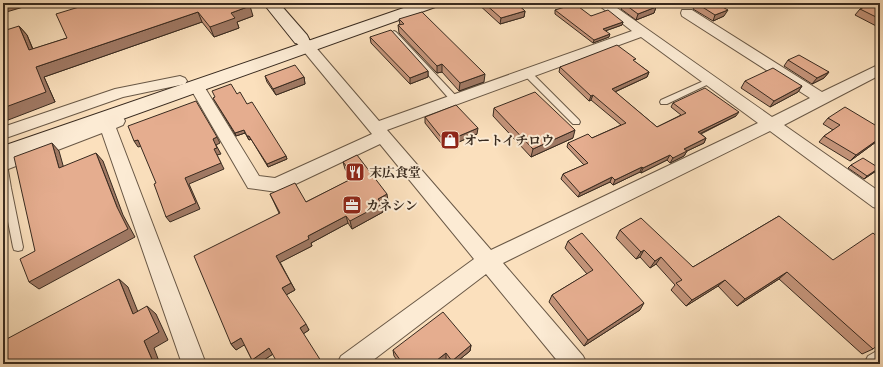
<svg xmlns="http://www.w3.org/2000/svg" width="883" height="367" viewBox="0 0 883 367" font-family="'Gentium Book Plus','Noto Serif JP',serif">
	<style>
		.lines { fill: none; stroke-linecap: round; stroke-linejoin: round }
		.lane-casing { stroke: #695846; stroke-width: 2 }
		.street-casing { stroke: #695846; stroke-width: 2 }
		.secondary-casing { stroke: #382a1f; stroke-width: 2 }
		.lane { fill: #fcebd4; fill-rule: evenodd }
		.street { fill: #fcebd4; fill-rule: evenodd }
		.secondary { fill: #fcebd4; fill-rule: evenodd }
		.wall { fill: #c5957b; stroke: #382a1f }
		.shaded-wall { fill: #a07964; stroke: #382a1f }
		.building { fill: #e5ad8f; stroke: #382a1f }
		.labels { text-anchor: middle; stroke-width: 4; stroke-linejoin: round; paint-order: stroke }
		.poi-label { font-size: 13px; font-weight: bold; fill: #382a1f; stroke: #fcebd4; text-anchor: start }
	</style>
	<rect width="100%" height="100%" fill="#fbe0bd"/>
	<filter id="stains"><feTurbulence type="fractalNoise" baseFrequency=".005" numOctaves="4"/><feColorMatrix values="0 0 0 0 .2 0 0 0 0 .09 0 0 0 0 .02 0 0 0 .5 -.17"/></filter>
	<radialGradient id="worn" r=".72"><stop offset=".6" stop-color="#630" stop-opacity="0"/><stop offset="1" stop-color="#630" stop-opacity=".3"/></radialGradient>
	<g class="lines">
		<defs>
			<g id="lane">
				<path d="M 394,31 L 396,32 L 458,98 L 459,100 L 458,102 L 452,102 L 392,34 L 391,33 Z"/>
				<path d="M 524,71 L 530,71 L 579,120 L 580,122 L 579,124 L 573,124 L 524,75 Z"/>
				<path d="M 708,79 L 714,79 L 715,81 L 667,104 L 661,104 L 660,102 L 661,100 Z"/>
				<path d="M 3,161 L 7,164 L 11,188 L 23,247 L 22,250 L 18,251 L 14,250 L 13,247 L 3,196 Z"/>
			</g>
			<g id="street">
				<path d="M 596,3 L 610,3 L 772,117 L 810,98 L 682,16 L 681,13 L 682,10 L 692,10 L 822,92 L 880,64 L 880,75 L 784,125 L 880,192 L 880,209 L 873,207 L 770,131 L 503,263 L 583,356 L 587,364 L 560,364 L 486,274 L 368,364 L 337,364 L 341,356 L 474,259 L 380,144 L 283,190 L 277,192 L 248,188 L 189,86 L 192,83 L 197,81 L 202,83 L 259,176 L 275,178 L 372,134 L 296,42 L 294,39 L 296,36 L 306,36 L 379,121 L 632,31 ZM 641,37 L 758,123 L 491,250 L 387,130 Z"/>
				<path d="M 180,76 L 185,78 L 187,81 L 185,84 L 123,97 L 3,139 L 3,127 L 115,89 Z"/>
				<path d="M 117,115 L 123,117 L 125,121 L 123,125 L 116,128 L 206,364 L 182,364 L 102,133 L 3,171 L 3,157 Z"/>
				<path d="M 880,349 L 880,364 L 864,364 L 868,356 Z"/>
			</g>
			<path id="secondary" d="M 263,3 L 279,3 L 307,35 L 309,39 L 308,41 L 418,3 L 441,3 L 438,6 L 3,162 L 3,146 L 300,44 L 295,43 Z"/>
		</defs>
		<!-- lane casing -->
		<use href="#lane" class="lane-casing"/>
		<!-- street casing -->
		<use href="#street" class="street-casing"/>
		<!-- secondary casing -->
		<use href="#secondary" class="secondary-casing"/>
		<!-- lane -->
		<use href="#lane" class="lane"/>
		<!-- street -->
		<use href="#street" class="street"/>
		<!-- secondary -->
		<use href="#secondary" class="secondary"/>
	</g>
	<!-- wall -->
	<g class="wall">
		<path d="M 92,3 L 253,16 L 237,22 L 239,28 L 214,37 L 202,22 L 44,77 L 55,102 L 19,26 L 27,35 L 33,49 L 67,38 Z"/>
		<path d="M 477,3 L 516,3 L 525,11 L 524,17 L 500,24 Z"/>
		<path d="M 623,3 L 656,7 L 654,13 L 636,20 L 621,9 Z"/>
		<path d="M 696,3 L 724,16 L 713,21 L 693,9 Z"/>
		<path d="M 880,3 L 880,28 L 855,15 L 860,9 Z"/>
		<path d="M 555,10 L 591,16 L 623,22 L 622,25 L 605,31 L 609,37 L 593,43 L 555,14 Z"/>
		<path d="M 399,19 L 484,82 L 459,91 L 442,72 L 437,73 L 399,33 L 398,25 L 400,25 Z"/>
		<path d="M 370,37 L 428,71 L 428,77 L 410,84 L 371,43 Z"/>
		<path d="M 788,60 L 829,72 L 824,78 L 812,84 L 784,66 Z"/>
		<path d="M 635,62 L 649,72 L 647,77 L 615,92 L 657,127 L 681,115 L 671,107 L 673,103 L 736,116 L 701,134 L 706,138 L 704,143 L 687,151 L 684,156 L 670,163 L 667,160 L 641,173 L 640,172 L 613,185 L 610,182 L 578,197 L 561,179 L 563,174 L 584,165 L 567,147 L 568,143 L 592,138 L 621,125 L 591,100 L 589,101 L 559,72 L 560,67 Z"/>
		<path d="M 265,76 L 304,77 L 305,84 L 276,95 L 267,82 Z"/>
		<path d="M 745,81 L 802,86 L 798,92 L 770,107 L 741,88 Z"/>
		<path d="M 237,94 L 247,104 L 286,156 L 287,159 L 268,167 L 251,139 L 249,140 L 245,133 L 236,136 L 213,98 Z"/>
		<path d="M 494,108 L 573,138 L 531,157 L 493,116 Z"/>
		<path d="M 425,117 L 477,134 L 445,148 L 425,123 Z"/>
		<path d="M 828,118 L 880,139 L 850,161 L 819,142 L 824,136 L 833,130 L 823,124 Z"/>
		<path d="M 343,162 L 388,201 L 382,205 L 383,212 L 352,229 L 348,223 L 311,243 L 312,246 L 280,262 L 295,290 L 286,295 L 309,330 L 258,364 L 256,364 L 252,360 L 244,344 L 236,350 L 231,344 L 279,213 L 270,194 L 306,202 L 352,179 L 345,169 Z"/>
		<path d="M 851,165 L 879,168 L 876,171 L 864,179 L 848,168 Z"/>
		<path d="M 779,216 L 873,349 L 862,354 L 779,279 L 737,306 L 718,286 L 686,306 L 671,290 L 675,285 L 656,264 L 650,268 L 640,257 L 636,259 L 616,238 L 620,230 L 693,267 Z"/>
		<path d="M 568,241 L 640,310 L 584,346 L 549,302 L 552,295 L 587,274 L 565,248 Z"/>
		<path d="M 471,345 L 470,351 L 454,364 L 449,364 L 446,359 L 440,364 L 400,364 L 394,356 L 393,350 Z"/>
	</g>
	<!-- shaded-wall -->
	<g class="shaded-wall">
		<path d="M 13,3 L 37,3 L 3,13 L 3,6 Z"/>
		<path d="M 250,6 L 253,16 L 237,22 L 239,28 L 214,37 L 210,27 L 231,13 Z"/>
		<path d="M 656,7 L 654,13 L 636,20 L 638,14 Z"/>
		<path d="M 728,10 L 724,16 L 713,21 L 715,15 Z"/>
		<path d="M 525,11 L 524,17 L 500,24 L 501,18 Z"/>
		<path d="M 198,12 L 202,22 L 44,77 L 55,102 L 3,122 L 3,108 L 36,67 Z"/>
		<path d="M 623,22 L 622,25 L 602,32 L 603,29 Z"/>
		<path d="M 19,26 L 27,35 L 37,60 L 29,50 Z"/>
		<path d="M 610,34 L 609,37 L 593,43 L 594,40 Z"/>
		<path d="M 442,64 L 442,72 L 437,73 L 437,66 Z"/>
		<path d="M 428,71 L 428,77 L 410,84 L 410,78 Z"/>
		<path d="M 649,72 L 647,77 L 610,94 L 612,89 Z"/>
		<path d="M 829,72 L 824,78 L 812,84 L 817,78 Z"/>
		<path d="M 485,74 L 484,82 L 459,91 L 460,83 Z"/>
		<path d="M 304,77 L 305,84 L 276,95 L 273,89 Z"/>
		<path d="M 802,86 L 798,92 L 770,107 L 774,101 Z"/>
		<path d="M 593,95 L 591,100 L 589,101 L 591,96 Z"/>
		<path d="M 739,112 L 736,116 L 695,136 L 698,132 Z"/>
		<path d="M 478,128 L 477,134 L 445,148 L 445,142 Z"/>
		<path d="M 244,130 L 245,133 L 236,136 L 235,133 Z"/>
		<path d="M 575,130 L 573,138 L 531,157 L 533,149 Z"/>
		<path d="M 247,136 L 249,136 L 251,139 L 249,140 Z"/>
		<path d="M 217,137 L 220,143 L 216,145 L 221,154 L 217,155 L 224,169 L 189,184 L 200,209 L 170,222 L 166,217 L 185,178 L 214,149 L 213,139 Z"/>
		<path d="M 706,138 L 704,143 L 687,151 L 684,156 L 670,163 L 673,158 L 684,149 Z"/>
		<path d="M 880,138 L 880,139 L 850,161 L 856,155 Z"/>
		<path d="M 138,140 L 142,146 L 138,147 L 134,141 Z"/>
		<path d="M 52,143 L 59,151 L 66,176 L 59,168 Z"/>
		<path d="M 96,153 L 103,161 L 123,215 L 135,237 L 39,289 L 29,282 L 117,207 Z"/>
		<path d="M 670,155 L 667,160 L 641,173 L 643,168 Z"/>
		<path d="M 286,156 L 287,159 L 268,167 L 267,164 Z"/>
		<path d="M 642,167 L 640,172 L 613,185 L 615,180 Z"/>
		<path d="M 879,168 L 876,171 L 864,179 L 867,176 Z"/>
		<path d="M 612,177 L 610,182 L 578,197 L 580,193 Z"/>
		<path d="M 387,194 L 388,201 L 382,205 L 383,212 L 352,229 L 350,221 L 378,199 Z"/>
		<path d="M 346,216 L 348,223 L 311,243 L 312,246 L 279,263 L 276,256 L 308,236 Z"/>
		<path d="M 644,250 L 640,257 L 636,259 L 641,252 Z"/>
		<path d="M 661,257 L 656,264 L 650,268 L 655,261 Z"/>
		<path d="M 787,272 L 779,279 L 737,306 L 745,299 Z"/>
		<path d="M 119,279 L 128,287 L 142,322 L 133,314 Z"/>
		<path d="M 725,280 L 718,286 L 686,306 L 692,300 Z"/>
		<path d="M 291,283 L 295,290 L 286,295 L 282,288 Z"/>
		<path d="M 644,303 L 640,310 L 584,346 L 588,340 Z"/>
		<path d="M 147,306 L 156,314 L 168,340 L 154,348 L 160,364 L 154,364 L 144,341 Z"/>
		<path d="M 306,324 L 309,330 L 303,334 L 300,328 Z"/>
		<path d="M 241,338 L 246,344 L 236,350 L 231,344 Z"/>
		<path d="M 471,345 L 470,351 L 454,364 L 452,364 L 452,361 Z"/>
		<path d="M 269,348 L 273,354 L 258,364 L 256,364 L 252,360 Z"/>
		<path d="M 446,353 L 446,359 L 440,364 L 432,364 Z"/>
		<path d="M 321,361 L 322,364 L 317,364 Z"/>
	</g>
	<!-- building -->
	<g class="building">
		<path d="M 3,3 L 13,3 L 3,6 Z"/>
		<path d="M 92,3 L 247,3 L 250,6 L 231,13 L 235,18 L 210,27 L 198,12 L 36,67 L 46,92 L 3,108 L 3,31 L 19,26 L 29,50 L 67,38 L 56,14 Z"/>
		<path d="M 484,3 L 516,3 L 525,11 L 501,18 Z"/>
		<path d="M 623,3 L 649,3 L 656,7 L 638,14 Z"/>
		<path d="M 696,3 L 715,3 L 728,10 L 715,15 Z"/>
		<path d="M 873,3 L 880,3 L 880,19 L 860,9 Z"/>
		<path d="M 575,4 L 591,16 L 608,10 L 623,22 L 603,29 L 610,34 L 594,40 L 555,10 Z"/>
		<path d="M 422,12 L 485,74 L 460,83 L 442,64 L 437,66 L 398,25 L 404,24 L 399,19 Z"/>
		<path d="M 391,30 L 428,71 L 410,78 L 370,37 Z"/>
		<path d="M 617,45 L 636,59 L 633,60 L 649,72 L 612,89 L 657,127 L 686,113 L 673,103 L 705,88 L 739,112 L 698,132 L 706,138 L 684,149 L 687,151 L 673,158 L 670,155 L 643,168 L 642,167 L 615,180 L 612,177 L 580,193 L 563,174 L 588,163 L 568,143 L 588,134 L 592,138 L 626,123 L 593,95 L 591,96 L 560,67 Z"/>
		<path d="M 799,55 L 829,72 L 817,78 L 788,60 Z"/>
		<path d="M 295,65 L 304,77 L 273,89 L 265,76 Z"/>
		<path d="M 773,68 L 802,86 L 774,101 L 745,81 Z"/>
		<path d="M 231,84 L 237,94 L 240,92 L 247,104 L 252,102 L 286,156 L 267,164 L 249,136 L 247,136 L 244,130 L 235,133 L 213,98 L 215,97 L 212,91 Z"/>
		<path d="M 535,92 L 575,130 L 533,149 L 494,108 Z"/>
		<path d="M 196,101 L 217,137 L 213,139 L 217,148 L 214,149 L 221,163 L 185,178 L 196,203 L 166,217 L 154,184 L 156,183 L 138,140 L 134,141 L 128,126 Z"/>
		<path d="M 456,105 L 478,128 L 445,142 L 425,117 Z"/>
		<path d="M 845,107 L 880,128 L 880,138 L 856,155 L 824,136 L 840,125 L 828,118 Z"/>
		<path d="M 52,143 L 59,168 L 96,153 L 117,207 L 128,229 L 29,282 L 20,259 L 35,251 L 14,157 Z"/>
		<path d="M 357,155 L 387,194 L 378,199 L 382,204 L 350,221 L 346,216 L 308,236 L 309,239 L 276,256 L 291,283 L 282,288 L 306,324 L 300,328 L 321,361 L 317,364 L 278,364 L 269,348 L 252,360 L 241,338 L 231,344 L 194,256 L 280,213 L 270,194 L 295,183 L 306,202 L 355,177 L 343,162 Z"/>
		<path d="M 863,158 L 879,168 L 867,176 L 851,165 Z"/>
		<path d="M 779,216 L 833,260 L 873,233 L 880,239 L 880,343 L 873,349 L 787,272 L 745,299 L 725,280 L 692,300 L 676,283 L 682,280 L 661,257 L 655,261 L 644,250 L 641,252 L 620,230 L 641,218 L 693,267 Z"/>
		<path d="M 582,233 L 644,303 L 588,340 L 552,295 L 593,270 L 568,241 Z"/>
		<path d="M 119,279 L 133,314 L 147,306 L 159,332 L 144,341 L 154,364 L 3,364 L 3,341 Z"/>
		<path d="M 443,312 L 471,345 L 452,361 L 446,353 L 432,364 L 403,364 L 393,350 Z"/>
	</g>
	<!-- icons -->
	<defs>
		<symbol id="shop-square" viewBox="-11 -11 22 22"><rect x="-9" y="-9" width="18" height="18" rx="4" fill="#8f2418" stroke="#fcebd4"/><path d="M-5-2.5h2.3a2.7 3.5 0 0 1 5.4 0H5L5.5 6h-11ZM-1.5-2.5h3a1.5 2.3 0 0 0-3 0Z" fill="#fff"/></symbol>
		<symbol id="restaurant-square" viewBox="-11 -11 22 22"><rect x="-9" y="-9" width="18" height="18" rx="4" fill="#8f2418" stroke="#fcebd4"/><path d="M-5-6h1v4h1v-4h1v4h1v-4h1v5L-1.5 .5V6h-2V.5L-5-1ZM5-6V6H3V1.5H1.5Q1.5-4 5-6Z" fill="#fff"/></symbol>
		<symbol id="office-square" viewBox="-11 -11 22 22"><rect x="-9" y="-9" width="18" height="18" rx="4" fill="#8f2418" stroke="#fcebd4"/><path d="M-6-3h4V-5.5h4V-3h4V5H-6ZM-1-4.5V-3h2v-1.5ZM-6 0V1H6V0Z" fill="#fff"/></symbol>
	</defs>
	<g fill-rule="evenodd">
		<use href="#shop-square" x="439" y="129" width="22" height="22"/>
		<use href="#restaurant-square" x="344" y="161" width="22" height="22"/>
		<use href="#office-square" x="341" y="194" width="22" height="22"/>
	</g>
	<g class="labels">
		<!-- poi labels -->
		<g class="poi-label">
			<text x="464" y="145">オートイチロウ</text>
			<text x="369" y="177">末広食堂</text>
			<text x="366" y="210">カネシン</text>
		</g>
	</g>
	<!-- margin -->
	<rect width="883" height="367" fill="none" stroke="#fbe0bd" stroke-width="16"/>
	<rect x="4" y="4" width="875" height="359" fill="none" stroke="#382a1f" stroke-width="2"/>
	<rect x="8" y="8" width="867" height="351" fill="none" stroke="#382a1f"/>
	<rect width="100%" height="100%" filter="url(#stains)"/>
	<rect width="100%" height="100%" fill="url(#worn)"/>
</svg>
